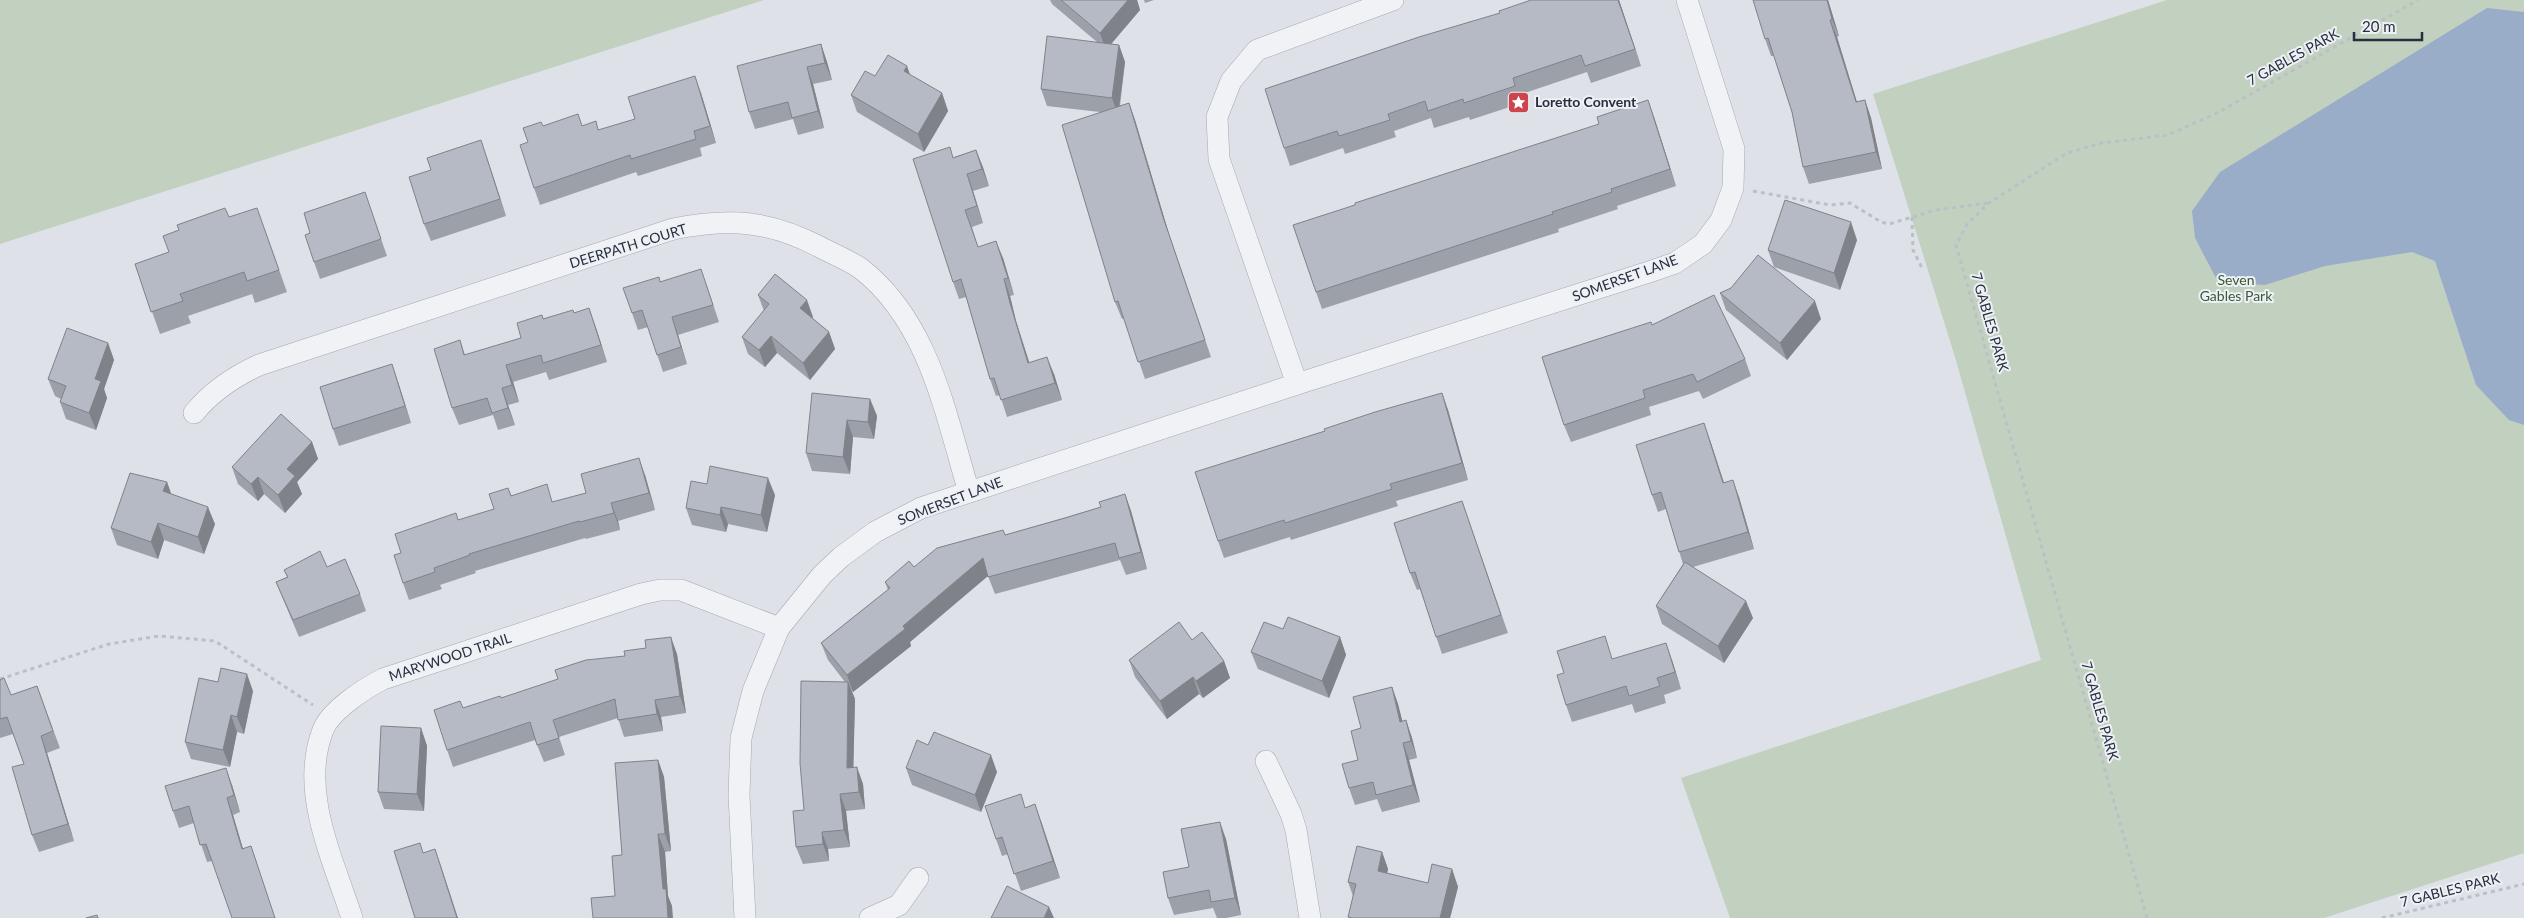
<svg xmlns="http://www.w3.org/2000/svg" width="2524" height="918" viewBox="0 0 2524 918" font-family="Lato,sans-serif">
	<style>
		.green { fill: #c2d1bf }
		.water { fill: #99acc8 }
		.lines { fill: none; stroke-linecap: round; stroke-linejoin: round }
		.minor-casing { stroke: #a3a8b2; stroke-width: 22 }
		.path { stroke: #bcbfc6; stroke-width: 3; stroke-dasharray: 4 4; stroke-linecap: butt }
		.minor { stroke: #f1f2f6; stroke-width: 21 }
		.wall { fill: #9ca0a9 }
		.shaded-wall { fill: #7f8289 }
		.building { fill: #b5bac4; stroke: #7f8289 }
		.labels { text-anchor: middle; stroke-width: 4; stroke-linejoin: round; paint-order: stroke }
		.street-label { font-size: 14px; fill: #272e3e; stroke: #edf0f5 }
		.poi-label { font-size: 14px; font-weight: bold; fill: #272e3e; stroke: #edf0f5; text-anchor: start }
		.park-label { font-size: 14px; fill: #395a35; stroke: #edf0f5 }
	</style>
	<rect width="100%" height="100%" fill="#dee1e8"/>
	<!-- green -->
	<g class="green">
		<path d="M 0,0 L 764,0 L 0,244 Z"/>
		<path d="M 2167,0 L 2524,0 L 2524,853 L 2324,918 L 1730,918 L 1681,778 L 2041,660 L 1955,357 L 1873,94 Z"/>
	</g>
	<!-- water -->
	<path class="water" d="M 2487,8 L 2524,12 L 2524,425 L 2509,420 L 2476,385 L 2435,261 L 2412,252 L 2325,266 L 2265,285 L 2218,282 L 2195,238 L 2192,211 L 2220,172 Z"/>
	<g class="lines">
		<defs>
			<g id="minor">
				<path d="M 1297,384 L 1649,272 L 1675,263 L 1703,244 L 1721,220 L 1733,188 L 1734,149 L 1687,0"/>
				<path d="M 194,413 C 212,391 233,377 259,365 L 673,229 C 730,218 768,220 820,247 C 833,254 848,260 860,268 C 929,321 945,413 969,492"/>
				<path d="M 1266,761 L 1291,814 L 1296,830 L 1310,918"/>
				<path d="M 352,918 C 333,859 299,791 323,730 C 330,711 365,688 383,679 L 641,594 L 660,590 L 681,590 L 779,628"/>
				<path d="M 745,918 L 739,795 L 741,738 L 753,691 L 779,628 L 822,575 L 841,557 L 875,532 L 921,508 L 1297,384 L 1219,159 L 1217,117 L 1231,81 L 1257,50 L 1393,0"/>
				<path d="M 870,918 L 899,905 L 918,878"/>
			</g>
		</defs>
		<!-- minor casing -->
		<use href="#minor" class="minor-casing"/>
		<!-- path -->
		<g class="path">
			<path d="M 1753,191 L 1830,205 L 1850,203 L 1881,222 L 1889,224 L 1936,210 L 1987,203"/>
			<path d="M 1912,217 L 1913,250 L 1923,270"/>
			<path d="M 0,679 L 109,644 L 159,636 L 215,641 L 313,705"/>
			<path d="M 2147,918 L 1956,245 L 1967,224 L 1989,203 L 2067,153 L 2102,143 L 2168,135 L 2217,113 L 2418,0"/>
			<path d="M 2382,918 L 2524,884"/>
		</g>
		<!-- minor -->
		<use href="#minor" class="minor"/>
	</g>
	<!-- wall -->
	<g class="wall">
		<path d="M 1050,0 L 1137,0 L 1140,10 L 1111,44 L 1119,45 L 1125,62 L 1120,106 L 1129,103 L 1135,120 L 1169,234 L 1211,357 L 1145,379 L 1124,318 L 1122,319 L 1115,302 L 1100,112 L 1047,106 L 1041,89 L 1097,42 L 1052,4 Z"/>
		<path d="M 1144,0 L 1154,0 L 1145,3 Z"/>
		<path d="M 1554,0 L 1619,0 L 1641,66 L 1591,83 L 1587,72 L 1519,95 L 1522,103 L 1470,120 L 1469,117 L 1434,128 L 1431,118 L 1394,131 L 1396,137 L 1345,154 L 1343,148 L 1290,166 L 1284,148 Z"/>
		<path d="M 1828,0 L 1839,36 L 1837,37 L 1857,102 L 1865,100 L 1871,118 L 1882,169 L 1809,184 L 1803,167 L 1792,112 L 1774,56 L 1771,56 L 1765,39 Z"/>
		<path d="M 821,44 L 827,62 L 832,80 L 813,84 L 824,128 L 798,135 L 793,119 L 755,129 L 749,112 Z"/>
		<path d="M 910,75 L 942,93 L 948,111 L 924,152 L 857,112 L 851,95 L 875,76 Z"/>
		<path d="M 701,93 L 716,143 L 700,148 L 702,156 L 638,176 L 636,172 L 540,205 L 534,188 L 528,142 L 578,114 L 582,126 L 599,130 L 635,119 Z"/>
		<path d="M 1654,117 L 1676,186 L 1617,206 L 1618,209 L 1558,229 L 1559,232 L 1322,309 L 1316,292 Z"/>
		<path d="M 976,150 L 989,186 L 973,191 L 983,223 L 972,227 L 978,247 L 1003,258 L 1014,295 L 1010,296 L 1016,321 L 1029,363 L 1054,374 L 1062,400 L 1007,417 L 1000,395 L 996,396 L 990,379 L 966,297 L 959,299 L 953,282 L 954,157 Z"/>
		<path d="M 487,158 L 506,216 L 431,241 L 424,224 Z"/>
		<path d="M 371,210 L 387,256 L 320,279 L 314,262 L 310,233 Z"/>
		<path d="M 229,217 L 265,230 L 287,292 L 255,303 L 252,294 L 188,316 L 191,323 L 160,334 L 135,264 L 169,252 Z"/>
		<path d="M 1857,240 L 1840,290 L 1774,267 L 1768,250 Z"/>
		<path d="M 661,281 L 707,286 L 719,322 L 678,335 L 687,364 L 663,372 L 648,327 L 638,330 L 632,313 Z"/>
		<path d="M 1731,288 L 1821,319 L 1787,360 L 1726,310 L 1720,293 Z"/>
		<path d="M 758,295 L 813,317 L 812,318 L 829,332 L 835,349 L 810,380 L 777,353 L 765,367 L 748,354 L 742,337 L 764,311 Z"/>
		<path d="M 574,313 L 595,325 L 607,362 L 549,380 L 546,372 L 513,382 L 519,402 L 508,405 L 515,425 L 498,430 L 493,415 L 459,425 L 452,408 L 460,340 L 465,355 L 521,338 L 544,319 Z"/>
		<path d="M 1652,325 L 1745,359 L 1751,376 L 1703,399 L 1699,391 L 1649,407 L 1651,415 L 1571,442 L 1564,425 Z"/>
		<path d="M 108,343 L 114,360 L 104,389 L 107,398 L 96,430 L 66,419 L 60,402 L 61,399 L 55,396 L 48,379 Z"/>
		<path d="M 398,382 L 411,423 L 339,446 L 333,429 Z"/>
		<path d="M 1442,393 L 1448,410 L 1468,480 L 1396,501 L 1398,506 L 1291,540 L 1290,537 L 1224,558 L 1218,541 L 1325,431 Z"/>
		<path d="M 870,399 L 877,416 L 874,439 L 853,437 L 850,474 L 812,471 L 806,453 Z"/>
		<path d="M 1710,440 L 1724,482 L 1739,497 L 1754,549 L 1693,567 L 1753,618 L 1724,663 L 1662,624 L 1656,606 L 1683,564 L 1666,509 L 1658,512 L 1652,495 Z"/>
		<path d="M 312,442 L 318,459 L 297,482 L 302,494 L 285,513 L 264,494 L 258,501 L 238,484 L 232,467 Z"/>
		<path d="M 645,475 L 655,510 L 618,521 L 620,530 L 586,539 L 585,538 L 475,571 L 476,573 L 440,585 L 442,589 L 409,600 L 403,583 L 401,553 L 458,520 L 494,509 L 508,488 L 511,495 L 553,502 L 586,493 Z"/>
		<path d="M 167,482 L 171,494 L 215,524 L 204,554 L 164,540 L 158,559 L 117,545 L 111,528 Z"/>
		<path d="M 707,484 L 775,495 L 767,532 L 728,524 L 726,532 L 692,525 L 686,508 Z"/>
		<path d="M 1125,494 L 1131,511 L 1147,569 L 1126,575 L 1120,560 L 995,594 L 988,576 L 910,642 L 911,646 L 853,692 L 851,689 L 855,699 L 853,768 L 863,784 L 865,809 L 846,811 L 850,847 L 828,849 L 829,861 L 803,864 L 796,847 L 804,810 L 845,682 L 828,660 L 821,643 L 888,590 L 885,582 L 914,567 L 1005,535 L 1101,507 Z"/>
		<path d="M 1462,501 L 1508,633 L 1442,654 L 1420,589 L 1417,590 L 1410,573 Z"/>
		<path d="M 327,567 L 360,594 L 366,611 L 299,637 L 283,599 L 276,582 L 287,577 L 284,570 Z"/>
		<path d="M 1283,629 L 1340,637 L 1346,655 L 1329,698 L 1258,669 L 1251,652 Z"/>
		<path d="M 677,654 L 686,713 L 661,717 L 663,731 L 624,737 L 618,718 L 559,737 L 565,755 L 544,762 L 535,740 L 453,767 L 447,750 L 463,708 Z"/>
		<path d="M 1613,659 L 1672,660 L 1681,689 L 1664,695 L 1666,703 L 1635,713 L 1632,704 L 1572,722 L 1566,705 Z"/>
		<path d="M 1129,660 L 1224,661 L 1230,678 L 1203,698 L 1199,694 L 1167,719 L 1135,677 Z"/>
		<path d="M 0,680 L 11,695 L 37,686 L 60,748 L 47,753 L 74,841 L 39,852 L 32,835 L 24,764 L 13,734 L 0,738 Z"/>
		<path d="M 1392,687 L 1398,704 L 1402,722 L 1406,720 L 1412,738 L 1417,758 L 1409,760 L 1420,802 L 1382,812 L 1377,799 L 1355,805 L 1349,788 L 1358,760 L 1361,728 Z"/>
		<path d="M 253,691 L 244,734 L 237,732 L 230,767 L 191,759 L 185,742 Z"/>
		<path d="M 421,728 L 427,746 L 424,811 L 384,809 L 378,792 Z"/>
		<path d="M 658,760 L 664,777 L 671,851 L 665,852 L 668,896 L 672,906 L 615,896 Z"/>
		<path d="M 906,768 L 997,772 L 981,812 L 912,785 Z"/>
		<path d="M 232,785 L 240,812 L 233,815 L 243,849 L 251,846 L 257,863 L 212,861 L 207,862 L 194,823 L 179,828 L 173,811 Z"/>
		<path d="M 1026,807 L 1041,821 L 1060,878 L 1021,891 L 1008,854 L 1002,856 L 996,839 Z"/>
		<path d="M 1226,839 L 1241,915 L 1226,918 L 1217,918 L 1213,908 L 1174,915 L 1168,898 L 1189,867 Z"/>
		<path d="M 1382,852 L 1388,869 L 1387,873 L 1428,883 L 1452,869 L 1458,887 L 1450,918 L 1348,918 L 1353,896 L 1348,882 Z"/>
	</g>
	<!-- shaded-wall -->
	<g class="shaded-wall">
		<path d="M 1128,0 L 1137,0 L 1140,10 L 1106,50 L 1100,33 Z"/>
		<path d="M 1618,0 L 1619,0 L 1641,66 L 1635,49 Z"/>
		<path d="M 1827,0 L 1828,0 L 1839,36 L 1832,19 Z"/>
		<path d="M 1830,20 L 1837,37 L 1862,119 L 1856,102 Z"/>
		<path d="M 821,44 L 827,62 L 832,80 L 825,63 Z"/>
		<path d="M 1119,45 L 1125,62 L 1118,115 L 1112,98 Z"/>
		<path d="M 907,66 L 913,83 L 904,71 Z"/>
		<path d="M 807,67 L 813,84 L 824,128 L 818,111 Z"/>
		<path d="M 695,76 L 701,93 L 716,143 L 710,126 Z"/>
		<path d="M 942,93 L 948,111 L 924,152 L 918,134 Z"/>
		<path d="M 1648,100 L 1654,117 L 1676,186 L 1670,169 Z"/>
		<path d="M 1865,100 L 1871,118 L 1882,169 L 1876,152 Z"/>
		<path d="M 1129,103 L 1135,120 L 1169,234 L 1211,357 L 1163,217 Z"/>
		<path d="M 481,140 L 487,158 L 506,216 L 500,199 Z"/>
		<path d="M 976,150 L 983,167 L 989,186 L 982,169 Z"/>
		<path d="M 967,174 L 973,191 L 983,223 L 977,206 Z"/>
		<path d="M 1851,222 L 1857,240 L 1840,290 L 1834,273 Z"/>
		<path d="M 996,241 L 1003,258 L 1014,295 L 1008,278 Z"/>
		<path d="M 1004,279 L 1010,296 L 1016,321 L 1035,380 L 1028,363 L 1010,303 Z"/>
		<path d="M 807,300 L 813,317 L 806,325 L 800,308 Z"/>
		<path d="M 1815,301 L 1821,319 L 1787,360 L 1780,343 Z"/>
		<path d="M 589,308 L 595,325 L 607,362 L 601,345 Z"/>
		<path d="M 672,317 L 678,335 L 687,364 L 681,347 Z"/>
		<path d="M 829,332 L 835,349 L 810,380 L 803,363 Z"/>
		<path d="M 771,336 L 777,353 L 765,367 L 759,350 Z"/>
		<path d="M 108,343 L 114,360 L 104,389 L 107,398 L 96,430 L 89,413 L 95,379 Z"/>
		<path d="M 1047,357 L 1054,374 L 1062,400 L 1055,383 Z"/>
		<path d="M 392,364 L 398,382 L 411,423 L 405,406 Z"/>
		<path d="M 506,365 L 513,382 L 519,402 L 512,385 Z"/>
		<path d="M 502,388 L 508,405 L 515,425 L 508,408 Z"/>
		<path d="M 1442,393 L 1448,410 L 1468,480 L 1462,463 Z"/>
		<path d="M 870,399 L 877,416 L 874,439 L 868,422 Z"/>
		<path d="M 847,420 L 853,437 L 850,474 L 843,457 Z"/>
		<path d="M 1704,423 L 1710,440 L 1729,500 L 1723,483 Z"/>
		<path d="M 312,442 L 318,459 L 297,482 L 302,494 L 285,513 L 278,495 L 287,469 Z"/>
		<path d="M 639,458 L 645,475 L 655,510 L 649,493 Z"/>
		<path d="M 258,477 L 264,494 L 258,501 L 251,484 Z"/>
		<path d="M 768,478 L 775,495 L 767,532 L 761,515 Z"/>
		<path d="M 1733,480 L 1739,497 L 1754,549 L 1748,532 Z"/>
		<path d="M 167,482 L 173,499 L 163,491 Z"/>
		<path d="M 1125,494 L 1131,511 L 1147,569 L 1141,552 Z"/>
		<path d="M 611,503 L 618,521 L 620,530 L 614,513 Z"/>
		<path d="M 208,507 L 215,524 L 204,554 L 198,537 Z"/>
		<path d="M 721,507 L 728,524 L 726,532 L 720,515 Z"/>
		<path d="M 158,523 L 164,540 L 158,559 L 151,542 Z"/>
		<path d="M 983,558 L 989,575 L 910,642 L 911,646 L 853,692 L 847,675 L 903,626 Z"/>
		<path d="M 1746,601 L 1753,618 L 1724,663 L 1718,646 Z"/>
		<path d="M 671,637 L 677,654 L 686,713 L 680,696 Z"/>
		<path d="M 1340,637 L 1346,655 L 1329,698 L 1322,681 Z"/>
		<path d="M 1666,643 L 1672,660 L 1681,689 L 1675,672 Z"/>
		<path d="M 1224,661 L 1230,678 L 1203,698 L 1196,681 Z"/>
		<path d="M 247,674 L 253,691 L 244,734 L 237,717 Z"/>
		<path d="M 1193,677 L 1199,694 L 1167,719 L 1160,701 Z"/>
		<path d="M 848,682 L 855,699 L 853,785 L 847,768 Z"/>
		<path d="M 1392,687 L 1398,704 L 1407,739 L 1400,722 Z"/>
		<path d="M 655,700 L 661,717 L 663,731 L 657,714 Z"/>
		<path d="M 231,715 L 237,732 L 230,767 L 223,750 Z"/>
		<path d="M 1406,720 L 1412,738 L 1417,758 L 1411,741 Z"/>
		<path d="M 421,728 L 427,746 L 424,811 L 417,794 Z"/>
		<path d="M 41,736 L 47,753 L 74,841 L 68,824 Z"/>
		<path d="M 1403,743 L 1409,760 L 1420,802 L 1413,785 Z"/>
		<path d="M 991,755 L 997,772 L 981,812 L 975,795 Z"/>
		<path d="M 658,760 L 664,777 L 671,851 L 665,834 Z"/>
		<path d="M 857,767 L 863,784 L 865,809 L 859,792 Z"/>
		<path d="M 226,768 L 232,785 L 240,812 L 234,795 Z"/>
		<path d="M 840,794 L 846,811 L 850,847 L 844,830 Z"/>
		<path d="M 227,798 L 233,815 L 248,866 L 242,849 Z"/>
		<path d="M 1035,804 L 1041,821 L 1060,878 L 1053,861 Z"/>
		<path d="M 1220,822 L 1226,839 L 1241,915 L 1235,898 Z"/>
		<path d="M 822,832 L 828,849 L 829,861 L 823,844 Z"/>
		<path d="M 658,834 L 665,852 L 668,896 L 672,906 L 673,918 L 668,918 L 663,889 Z"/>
		<path d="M 435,849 L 441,866 L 458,918 L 457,918 Z"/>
		<path d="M 1382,852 L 1388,869 L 1384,888 L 1378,871 Z"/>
		<path d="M 1452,869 L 1458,887 L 1450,918 L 1440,918 Z"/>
		<path d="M 1049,907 L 1054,918 L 1044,918 Z"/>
	</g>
	<!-- building -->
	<g class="building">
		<path d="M 1061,0 L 1128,0 L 1100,33 Z"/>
		<path d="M 1531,0 L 1618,0 L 1635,49 L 1585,66 L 1581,55 L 1513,78 L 1515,86 L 1464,103 L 1463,99 L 1428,111 L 1425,101 L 1388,114 L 1390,120 L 1339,136 L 1337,131 L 1284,148 L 1265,89 L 1419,37 L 1500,13 L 1499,11 Z"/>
		<path d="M 1753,0 L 1827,0 L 1832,19 L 1830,20 L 1856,102 L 1865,100 L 1876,152 L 1803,167 L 1792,112 L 1768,38 L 1765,39 Z"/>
		<path d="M 1047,36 L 1119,45 L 1112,98 L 1041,89 Z"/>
		<path d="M 821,44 L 825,63 L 807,67 L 818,111 L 792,118 L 788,102 L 749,112 L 737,66 Z"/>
		<path d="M 888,55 L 907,66 L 904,71 L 942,93 L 918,134 L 851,95 L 865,71 L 875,76 Z"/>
		<path d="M 695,76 L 710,126 L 694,131 L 696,139 L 631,159 L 630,155 L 534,188 L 520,145 L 528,142 L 523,128 L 541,122 L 543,126 L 578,114 L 582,126 L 596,121 L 598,130 L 635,119 L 628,97 Z"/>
		<path d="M 1648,100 L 1670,169 L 1611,189 L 1612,192 L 1552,212 L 1553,214 L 1316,292 L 1293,225 L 1355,205 L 1355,203 L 1599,124 L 1597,117 Z"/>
		<path d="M 1129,103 L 1163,217 L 1205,340 L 1138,362 L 1118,301 L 1115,302 L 1062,125 Z"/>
		<path d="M 481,140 L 500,199 L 424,224 L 409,177 L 431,170 L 427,158 Z"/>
		<path d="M 950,147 L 953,158 L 976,150 L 982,169 L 967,174 L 977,206 L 965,210 L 978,247 L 996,241 L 1008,278 L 1004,279 L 1010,303 L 1028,363 L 1047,357 L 1055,383 L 1001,400 L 994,378 L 990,379 L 961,279 L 953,282 L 913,159 Z"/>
		<path d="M 365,192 L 381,239 L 314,262 L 305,235 L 310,233 L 304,213 Z"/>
		<path d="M 1785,200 L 1851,222 L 1834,273 L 1768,250 Z"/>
		<path d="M 225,208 L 229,217 L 257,208 L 279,270 L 247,281 L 244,272 L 180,294 L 183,301 L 151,312 L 135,264 L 169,252 L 163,236 L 179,230 L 177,225 Z"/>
		<path d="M 1758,255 L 1815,301 L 1780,343 L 1720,293 L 1731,288 Z"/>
		<path d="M 701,269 L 713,305 L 672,317 L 681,347 L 657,355 L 642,310 L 632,313 L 623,288 L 659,277 L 660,282 Z"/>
		<path d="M 775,274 L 807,300 L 800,308 L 829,332 L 803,363 L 771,336 L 759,350 L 742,337 L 769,304 L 758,295 Z"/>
		<path d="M 1714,295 L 1745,359 L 1697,382 L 1693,374 L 1643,390 L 1645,398 L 1564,425 L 1542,357 L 1651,322 L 1652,325 Z"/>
		<path d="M 589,308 L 601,345 L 543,363 L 541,355 L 506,365 L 512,385 L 502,388 L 508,408 L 492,413 L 487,398 L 452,408 L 434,349 L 460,340 L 464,355 L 521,338 L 517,323 L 542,315 L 543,319 L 573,310 L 574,313 Z"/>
		<path d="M 67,328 L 108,343 L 95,379 L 101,381 L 89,413 L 60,402 L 66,386 L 48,379 Z"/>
		<path d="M 392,364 L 405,406 L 333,429 L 320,387 Z"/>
		<path d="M 812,393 L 870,399 L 868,422 L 847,420 L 843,457 L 806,453 Z"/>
		<path d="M 1442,393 L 1462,463 L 1390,484 L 1392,489 L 1285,523 L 1284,520 L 1218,541 L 1195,472 L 1325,431 L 1324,429 L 1375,412 Z"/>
		<path d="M 281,414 L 312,442 L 287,469 L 295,476 L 278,495 L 258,477 L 251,484 L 232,467 Z"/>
		<path d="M 1704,423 L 1723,483 L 1733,480 L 1748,532 L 1679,552 L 1661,492 L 1652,495 L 1636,445 Z"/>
		<path d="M 639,458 L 649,493 L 611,503 L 614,513 L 580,522 L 579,521 L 469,554 L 470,555 L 434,568 L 435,572 L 403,583 L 394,555 L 401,553 L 395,534 L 456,513 L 458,520 L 494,509 L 489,494 L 508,488 L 511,496 L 547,484 L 552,502 L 586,493 L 581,474 Z"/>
		<path d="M 710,466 L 768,478 L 761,515 L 721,507 L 720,515 L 686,508 L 691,481 L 707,484 Z"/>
		<path d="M 130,473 L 167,482 L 163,491 L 208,507 L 198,537 L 158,523 L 151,542 L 111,528 Z"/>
		<path d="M 1125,494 L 1141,552 L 1119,558 L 1115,543 L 988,577 L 983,558 L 903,626 L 905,629 L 847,675 L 821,643 L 890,588 L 885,582 L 909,561 L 914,567 L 937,548 L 1003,530 L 1005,535 L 1065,518 L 1101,507 L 1099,502 Z"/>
		<path d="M 1462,501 L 1501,615 L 1436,637 L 1415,572 L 1410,573 L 1394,523 Z"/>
		<path d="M 320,551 L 327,567 L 345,559 L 360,594 L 293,620 L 276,582 L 288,577 L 284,570 Z"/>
		<path d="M 1685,562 L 1746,601 L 1718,646 L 1656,606 Z"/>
		<path d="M 1288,617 L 1340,637 L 1322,681 L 1251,652 L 1264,622 L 1283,629 Z"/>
		<path d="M 1179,622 L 1192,640 L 1202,632 L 1224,661 L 1196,681 L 1193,677 L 1160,701 L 1129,660 Z"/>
		<path d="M 1605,636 L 1612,659 L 1666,643 L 1675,672 L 1657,678 L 1660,686 L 1629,696 L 1626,686 L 1566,705 L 1557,675 L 1564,673 L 1557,651 Z"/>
		<path d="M 671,637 L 680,696 L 655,700 L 657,714 L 618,720 L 615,699 L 553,720 L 559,738 L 537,745 L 530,722 L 447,750 L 434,710 L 460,701 L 463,708 L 500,696 L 501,698 L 558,679 L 555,670 L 586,660 L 625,656 L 624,651 L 646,648 L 645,640 Z"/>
		<path d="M 221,668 L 247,674 L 237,717 L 231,715 L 223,750 L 185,742 L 199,678 L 218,682 Z"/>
		<path d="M 4,678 L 11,695 L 37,686 L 53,731 L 41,736 L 68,824 L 32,835 L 12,767 L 24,764 L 7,717 L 0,719 L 0,680 Z"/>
		<path d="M 801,681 L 848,682 L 847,768 L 857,767 L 859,792 L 840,794 L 844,830 L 822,832 L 823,844 L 796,847 L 793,811 L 804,810 L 800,763 Z"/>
		<path d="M 1392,687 L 1400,722 L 1406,720 L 1411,741 L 1403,743 L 1413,785 L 1376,795 L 1373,782 L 1349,788 L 1342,764 L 1358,760 L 1351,731 L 1361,728 L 1353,697 Z"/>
		<path d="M 381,726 L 421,728 L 417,794 L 378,792 Z"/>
		<path d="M 934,732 L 991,755 L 975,795 L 906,768 L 917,740 L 928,745 Z"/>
		<path d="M 658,760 L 665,834 L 658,834 L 663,889 L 666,889 L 668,918 L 593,918 L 591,898 L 615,896 L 612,856 L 622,855 L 615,763 Z"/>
		<path d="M 226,768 L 234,795 L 227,798 L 242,849 L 251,846 L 275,918 L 232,918 L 206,844 L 200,845 L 189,806 L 173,811 L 165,786 Z"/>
		<path d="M 1021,794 L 1025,808 L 1035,804 L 1053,861 L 1014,874 L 1002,837 L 996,839 L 985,806 Z"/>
		<path d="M 1220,822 L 1235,898 L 1211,902 L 1209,890 L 1168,898 L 1163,872 L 1189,867 L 1181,829 Z"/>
		<path d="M 420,843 L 423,853 L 435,849 L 457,918 L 415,918 L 394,851 Z"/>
		<path d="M 1357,846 L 1382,852 L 1378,871 L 1428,883 L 1432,864 L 1452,869 L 1440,918 L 1352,918 L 1348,917 L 1356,884 L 1348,882 Z"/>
		<path d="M 1007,886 L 1049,907 L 1044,918 L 991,918 Z"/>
		<path d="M 97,915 L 98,918 L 86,918 Z"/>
	</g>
	<!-- icons -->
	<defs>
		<symbol id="sight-square" viewBox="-11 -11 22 22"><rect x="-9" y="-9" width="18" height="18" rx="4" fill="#cd434e" stroke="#edf0f5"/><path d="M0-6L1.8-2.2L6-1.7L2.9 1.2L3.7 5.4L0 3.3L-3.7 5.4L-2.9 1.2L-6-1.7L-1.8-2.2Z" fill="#fff"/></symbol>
	</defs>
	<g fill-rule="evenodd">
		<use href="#sight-square" x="1506" y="90" width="25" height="25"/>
	</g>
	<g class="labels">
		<!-- street labels -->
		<g class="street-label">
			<text transform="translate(2293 57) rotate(-29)" y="5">7 GABLES PARK</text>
			<text transform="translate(628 246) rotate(-17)" y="5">DEERPATH COURT</text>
			<text transform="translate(1625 278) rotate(-20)" y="5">SOMERSET LANE</text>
			<text transform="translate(1990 322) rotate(74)" y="5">7 GABLES PARK</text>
			<text transform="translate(950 501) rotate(-21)" y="5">SOMERSET LANE</text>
			<text transform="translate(450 657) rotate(-18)" y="5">MARYWOOD TRAIL</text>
			<text transform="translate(2100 711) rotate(74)" y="5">7 GABLES PARK</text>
			<text transform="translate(2450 890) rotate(-14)" y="5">7 GABLES PARK</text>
		</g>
		<!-- poi labels -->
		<g class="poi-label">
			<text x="1535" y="107">Loretto Convent</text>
		</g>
		<!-- park labels -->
		<g class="park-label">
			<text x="2236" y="285">Seven<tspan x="2236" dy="16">Gables Park</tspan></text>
		</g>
	</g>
	<!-- scale -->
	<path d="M2354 32v8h68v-8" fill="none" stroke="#272e3e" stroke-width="2.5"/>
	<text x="2362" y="32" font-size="15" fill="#272e3e" stroke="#edf0f5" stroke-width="4" paint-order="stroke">20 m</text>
</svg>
